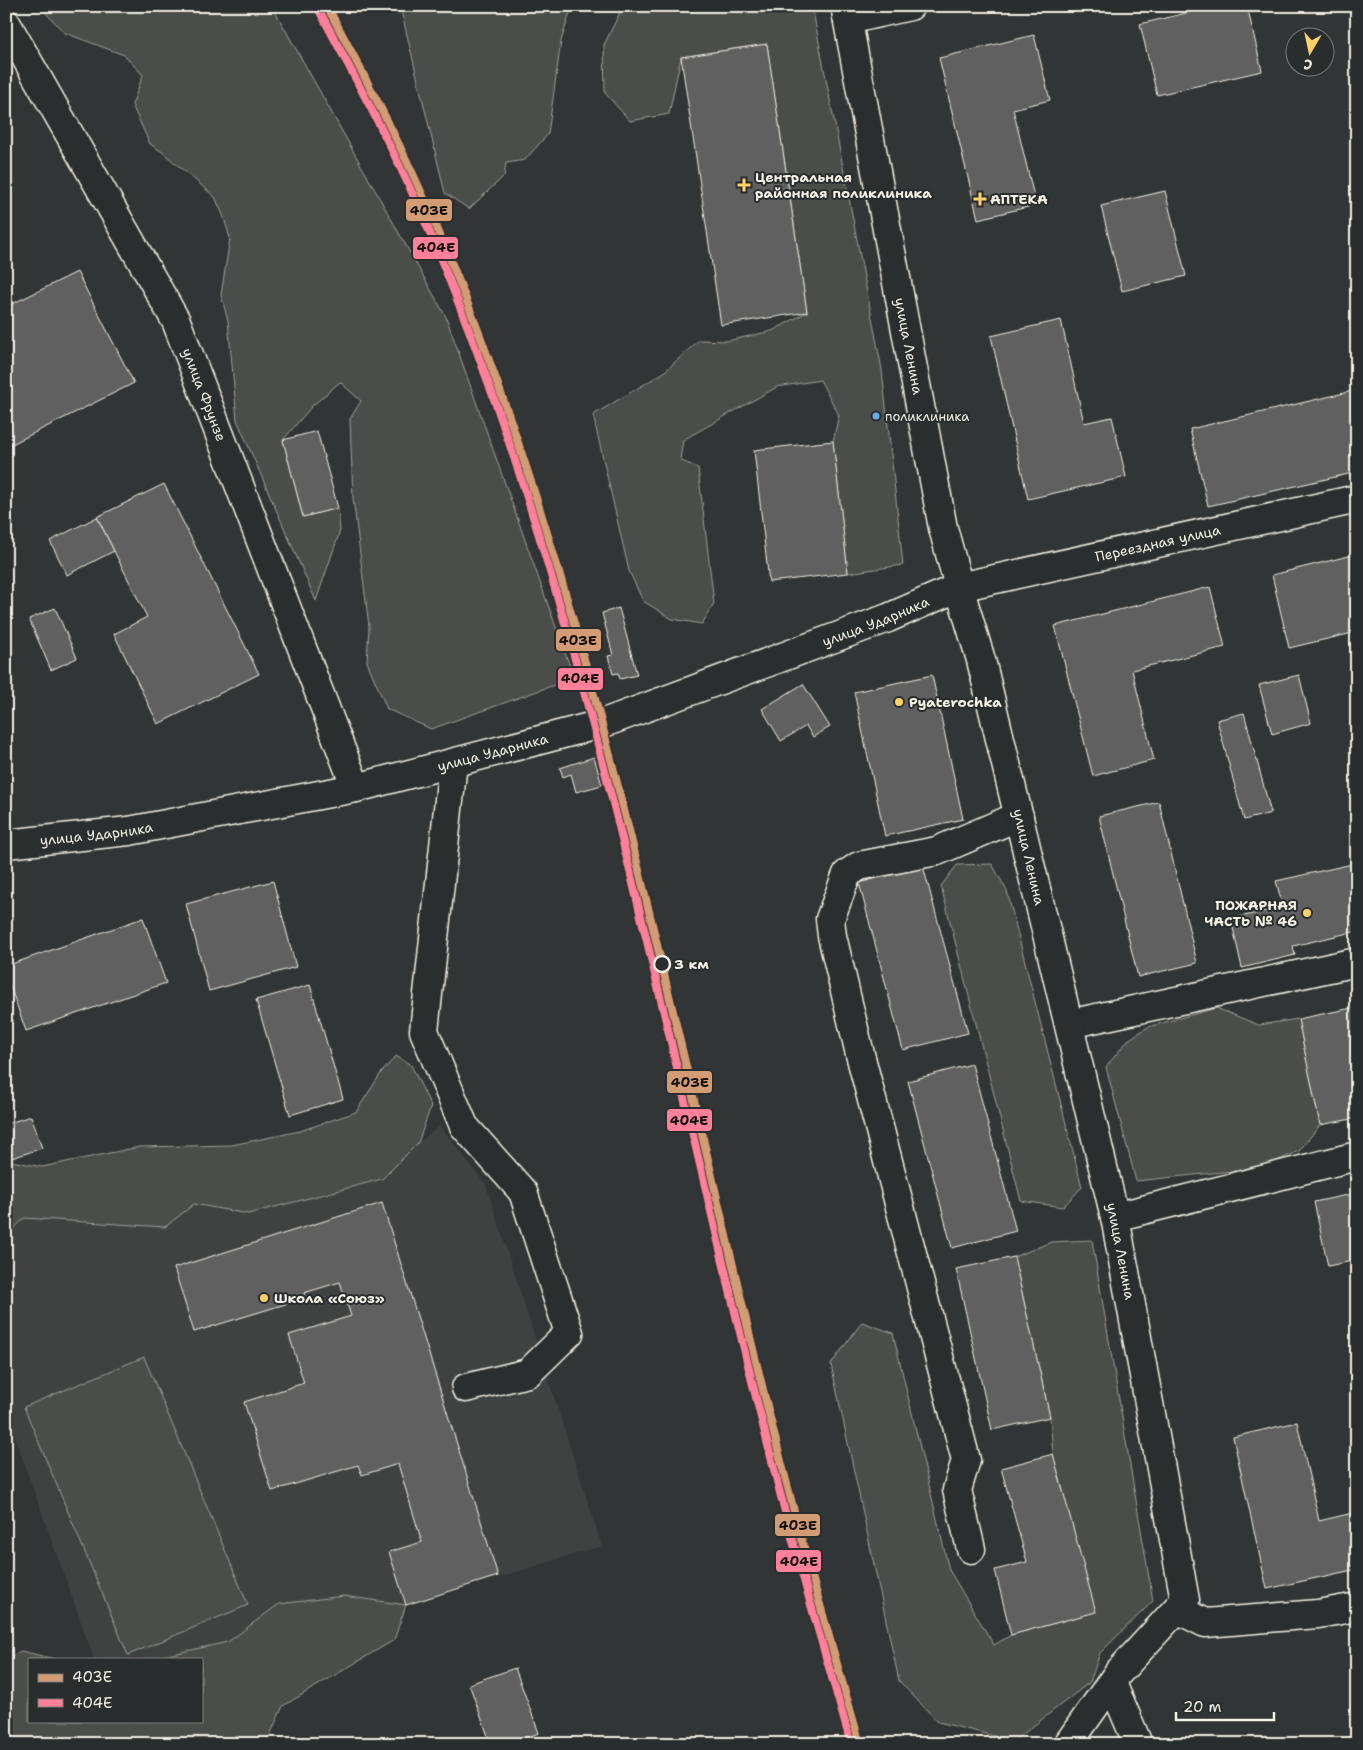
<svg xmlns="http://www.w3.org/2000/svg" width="1363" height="1750" viewBox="0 0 1363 1750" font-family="'Shantell Sans',sans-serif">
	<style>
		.built { fill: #404242 }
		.green { fill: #4b4d4c; stroke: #a09f9a }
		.building { fill: #5f605f; stroke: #f4f1e8 }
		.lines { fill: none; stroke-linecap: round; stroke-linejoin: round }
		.minor-casing { stroke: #f4f1e8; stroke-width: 31 }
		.major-casing { stroke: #f4f1e8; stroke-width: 31 }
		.minor { stroke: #2a2d2e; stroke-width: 28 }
		.major { stroke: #2a2d2e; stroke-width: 28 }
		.rail-1-casing { stroke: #2a2d2e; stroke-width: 11 }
		.rail-2-casing { stroke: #2a2d2e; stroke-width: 11 }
		.rail-1 { stroke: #d39c74; stroke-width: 8 }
		.rail-2 { stroke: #ff8098; stroke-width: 8 }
		.poi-dot { fill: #ffd166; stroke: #2a2d2e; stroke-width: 2 }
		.bus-dot { fill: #60acee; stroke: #2a2d2e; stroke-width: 2 }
		.stop-dot { fill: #2a2d2e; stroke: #f4f1e8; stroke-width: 2.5 }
		.labels { text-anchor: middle; stroke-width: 4; stroke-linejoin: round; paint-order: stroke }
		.bus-label { font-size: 13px; fill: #f4f1e8; stroke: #2a2d2e; text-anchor: start }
		.poi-label { font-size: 14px; font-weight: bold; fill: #f4f1e8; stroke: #2a2d2e; text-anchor: start }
		.street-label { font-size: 14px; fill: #f4f1e8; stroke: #2a2d2e }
		.stop-label { font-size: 14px; font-weight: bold; fill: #f4f1e8; stroke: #2a2d2e; text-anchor: start }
		.line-badge { stroke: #2a2d2e; stroke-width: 2 }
		.pale-badge-label { font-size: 14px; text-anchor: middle; font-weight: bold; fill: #111 }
	</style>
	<rect width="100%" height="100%" fill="#323535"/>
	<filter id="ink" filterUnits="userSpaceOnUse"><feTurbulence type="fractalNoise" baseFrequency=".02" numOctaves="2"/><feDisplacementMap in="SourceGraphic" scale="10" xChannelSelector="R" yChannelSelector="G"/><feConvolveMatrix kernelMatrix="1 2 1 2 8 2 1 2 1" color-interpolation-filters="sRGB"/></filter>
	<g filter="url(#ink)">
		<!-- built -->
		<path class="built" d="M 396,1056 L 411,1065 L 431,1106 L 419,1142 L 440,1126 L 486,1185 L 602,1546 L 406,1605 L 344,1596 L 279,1604 L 228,1642 L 150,1659 L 94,1659 L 6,1412 L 6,1160 L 42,1167 L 139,1147 L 232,1145 L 300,1131 L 356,1112 L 381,1073 Z"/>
		<!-- green -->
		<g class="green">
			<path d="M 39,6 L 272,6 L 446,317 L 574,678 L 431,729 L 387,709 L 367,662 L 369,626 L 353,498 L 350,419 L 361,401 L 340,382 L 312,406 L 283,440 L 303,517 L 338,508 L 340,531 L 316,601 L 237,420 L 228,321 L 221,295 L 230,238 L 223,215 L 215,197 L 161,151 L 150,144 L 132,105 L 143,75 L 124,55 L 65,33 Z"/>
			<path d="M 400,6 L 572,6 L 561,41 L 548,134 L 525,160 L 506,163 L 504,176 L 469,209 L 445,193 Z"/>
			<path d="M 628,6 L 812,6 L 882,370 L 903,565 L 848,573 L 833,441 L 839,415 L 820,380 L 777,387 L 683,440 L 680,460 L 698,468 L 714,603 L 702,624 L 672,619 L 643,601 L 629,571 L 593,415 L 663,373 L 699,340 L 727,341 L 772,331 L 807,312 L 767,44 L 681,57 L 669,114 L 630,121 L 605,93 L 604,45 L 622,8 Z"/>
			<path d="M 992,864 L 1007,891 L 1082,1187 L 1063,1207 L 1021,1201 L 941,886 L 957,865 Z"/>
			<path d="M 1216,1008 L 1259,1025 L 1298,1019 L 1320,1125 L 1299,1151 L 1261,1168 L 1136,1181 L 1106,1067 L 1128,1040 L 1148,1027 Z"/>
			<path d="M 396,1056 L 411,1065 L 431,1106 L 418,1143 L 382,1179 L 248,1214 L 194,1204 L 165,1227 L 24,1218 L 6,1237 L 6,1160 L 42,1167 L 139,1147 L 232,1145 L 300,1131 L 356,1112 L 381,1073 Z"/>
			<path d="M 1092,1240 L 1153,1601 L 1100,1653 L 1090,1682 L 1014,1741 L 938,1722 L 899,1681 L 831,1364 L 862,1322 L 893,1333 L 949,1570 L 994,1645 L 1011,1635 L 1095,1612 L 1053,1454 L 1050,1417 L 1014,1257 L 1051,1242 Z"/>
			<path d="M 144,1357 L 248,1605 L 128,1655 L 24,1407 Z"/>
			<path d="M 344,1596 L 406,1605 L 394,1640 L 283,1706 L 266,1744 L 6,1744 L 6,1659 L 21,1651 L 55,1659 L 29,1659 L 29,1721 L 201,1721 L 201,1659 L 150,1659 L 228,1642 L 279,1604 Z"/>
		</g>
		<!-- building -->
		<g class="building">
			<path d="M 1216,6 L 1247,6 L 1262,71 L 1157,95 L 1140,24 Z"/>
			<path d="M 1034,35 L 1050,100 L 1013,109 L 1036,205 L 978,219 L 939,58 Z"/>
			<path d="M 767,44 L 807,312 L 721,325 L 681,57 Z"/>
			<path d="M 1165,191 L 1186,276 L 1122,291 L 1101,206 Z"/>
			<path d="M 77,272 L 134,383 L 6,447 L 6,307 Z"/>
			<path d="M 1061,320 L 1084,423 L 1112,417 L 1126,477 L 1028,499 L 991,336 Z"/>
			<path d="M 1357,390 L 1357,472 L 1208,506 L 1190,429 Z"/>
			<path d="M 317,431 L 338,508 L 303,517 L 283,440 Z"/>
			<path d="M 833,441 L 848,573 L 769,582 L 754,450 Z"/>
			<path d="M 164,484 L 259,674 L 158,724 L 114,634 L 147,617 L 97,517 Z"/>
			<path d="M 97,517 L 114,551 L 67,575 L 50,541 Z"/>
			<path d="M 1357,554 L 1357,632 L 1289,648 L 1272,575 Z"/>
			<path d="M 1210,587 L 1225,647 L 1132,670 L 1154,760 L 1093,776 L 1055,626 Z"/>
			<path d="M 55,608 L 77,658 L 51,670 L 29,619 Z"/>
			<path d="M 619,608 L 637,675 L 620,679 L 618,673 L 613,674 L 608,656 L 613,655 L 602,613 Z"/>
			<path d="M 932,675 L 963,819 L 885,836 L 854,692 Z"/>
			<path d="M 1299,675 L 1311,723 L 1272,734 L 1259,685 Z"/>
			<path d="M 803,684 L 830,727 L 813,737 L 806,726 L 781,741 L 762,709 Z"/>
			<path d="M 1244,713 L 1271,813 L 1244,820 L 1217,720 Z"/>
			<path d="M 594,757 L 602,785 L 576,792 L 571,774 L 563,777 L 560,768 Z"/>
			<path d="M 1159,802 L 1197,963 L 1138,977 L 1099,816 Z"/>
			<path d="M 1357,863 L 1357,931 L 1293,946 L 1295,955 L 1242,968 L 1231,919 L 1283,907 L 1276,881 Z"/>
			<path d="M 923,866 L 968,1033 L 903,1050 L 859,883 Z"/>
			<path d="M 273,881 L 296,967 L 209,991 L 186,904 Z"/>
			<path d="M 143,918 L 166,983 L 26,1031 L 6,975 L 6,966 Z"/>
			<path d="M 310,985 L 343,1099 L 290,1115 L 256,1000 Z"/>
			<path d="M 1357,1007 L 1357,1118 L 1320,1125 L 1298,1019 Z"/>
			<path d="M 972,1064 L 1016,1231 L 952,1248 L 908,1081 Z"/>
			<path d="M 31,1116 L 42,1148 L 9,1159 L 6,1151 L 6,1124 Z"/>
			<path d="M 1357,1193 L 1357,1260 L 1328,1266 L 1314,1202 Z"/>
			<path d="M 382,1203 L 498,1576 L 406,1605 L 389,1552 L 422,1542 L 398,1464 L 362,1475 L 358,1465 L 272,1491 L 244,1402 L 304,1383 L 289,1335 L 351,1316 L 340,1282 L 304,1293 L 305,1298 L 194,1332 L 174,1268 Z"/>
			<path d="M 1014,1257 L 1050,1417 L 992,1430 L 956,1269 Z"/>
			<path d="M 1297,1422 L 1319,1521 L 1357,1512 L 1357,1569 L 1267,1589 L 1233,1437 Z"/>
			<path d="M 1053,1454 L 1096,1612 L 1011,1635 L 995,1570 L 1027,1562 L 1001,1468 Z"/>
			<path d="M 515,1668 L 539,1733 L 509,1744 L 491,1744 L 469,1684 Z"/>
		</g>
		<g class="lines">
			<defs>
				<g id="minor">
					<path d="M 848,20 L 910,6"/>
					<path id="s1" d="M 6,23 L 176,321 L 356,788"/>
					<path d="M 453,763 L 424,1031 L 464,1126 L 523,1192 L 569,1333 L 528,1373 L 466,1388"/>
					<path d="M 1069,1024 L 1357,962"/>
					<path d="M 1115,1217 L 1357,1156"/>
					<path d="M 971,1549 L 957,1490 L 966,1460 L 860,1054 L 832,936 L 830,919 L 847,874 L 859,866 L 937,851 L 1019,816"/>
					<path d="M 1177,1609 L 1205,1623 L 1318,1614 L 1357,1607"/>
					<path d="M 1112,1683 L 1138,1744"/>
					<path id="s2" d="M 1068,1744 L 1118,1673 L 1185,1600 L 1115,1217 L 981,660 L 959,587 L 1357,499"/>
				</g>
				<g id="major">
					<path id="s3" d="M 6,844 L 129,831 L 356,788 L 601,724 L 888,618 L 959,587 L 943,528 L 845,6"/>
				</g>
			</defs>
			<!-- minor casing -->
			<use href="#minor" class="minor-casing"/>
			<!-- major casing -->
			<use href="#major" class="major-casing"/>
			<!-- minor -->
			<use href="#minor" class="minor"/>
			<!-- major -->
			<use href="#major" class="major"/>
			<defs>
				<path id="rail-1" d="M 327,6 C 366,79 405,152 437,228 C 564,526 635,853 710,1168 C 735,1275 760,1382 788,1488 C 810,1574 836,1659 860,1744"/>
				<path id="rail-2" d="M 319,10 C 358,83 397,155 429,231 C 556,528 626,855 701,1169 C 726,1276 752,1383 779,1489 C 801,1574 827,1659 851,1744"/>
			</defs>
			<!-- rail-1 casing -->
			<use href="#rail-1" class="rail-1-casing"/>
			<!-- rail-2 casing -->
			<use href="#rail-2" class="rail-2-casing"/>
			<!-- rail-1 -->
			<use href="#rail-1" class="rail-1"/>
			<!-- rail-2 -->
			<use href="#rail-2" class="rail-2"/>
		</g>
	</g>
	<!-- markers -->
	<g class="poi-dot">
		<path d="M741.5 177.5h5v5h5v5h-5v5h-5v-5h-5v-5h5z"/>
		<path d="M977.5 191.5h5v5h5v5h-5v5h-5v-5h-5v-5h5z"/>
		<circle cx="899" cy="702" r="5"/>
		<circle cx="1307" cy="913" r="5"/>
		<circle cx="264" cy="1298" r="5"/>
	</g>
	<circle class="bus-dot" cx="876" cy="416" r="4.5"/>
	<circle class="stop-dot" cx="662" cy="964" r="8"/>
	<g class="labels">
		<!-- bus labels -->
		<g class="bus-label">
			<text x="885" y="421">поликлиника</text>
		</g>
		<!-- poi labels -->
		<g class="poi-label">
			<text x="755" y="182">Центральная<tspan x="755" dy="16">районная поликлиника</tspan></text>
			<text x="990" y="204">АПТЕКА</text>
			<text x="909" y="707">Pyaterochka</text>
			<text x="1297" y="910" text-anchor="end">ПОЖАРНАЯ<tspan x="1297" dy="16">ЧАСТЬ № 46</tspan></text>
			<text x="274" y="1303">Школа «Союз»</text>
		</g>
		<!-- street labels -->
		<g class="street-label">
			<text transform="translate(909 346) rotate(79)" y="5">улица Ленина</text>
			<text dy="5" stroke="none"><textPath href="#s1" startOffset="422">улица Фрунзе</textPath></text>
			<text dy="5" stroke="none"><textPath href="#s2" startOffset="1428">Переездная улица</textPath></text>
			<text dy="5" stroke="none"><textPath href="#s3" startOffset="901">улица Ударника</textPath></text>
			<text dy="5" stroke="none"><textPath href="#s3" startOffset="496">улица Ударника</textPath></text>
			<text dy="5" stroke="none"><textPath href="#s3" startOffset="91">улица Ударника</textPath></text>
			<text transform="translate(1029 857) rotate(77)" y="5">улица Ленина</text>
			<text transform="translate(1121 1251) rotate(79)" y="5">улица Ленина</text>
		</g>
		<!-- stop labels -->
		<g class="stop-label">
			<text x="674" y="969">3 км</text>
		</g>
	</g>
	<g class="line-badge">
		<rect x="405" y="198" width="48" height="24" rx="5" fill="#d39c74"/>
		<rect x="412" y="236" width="47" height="24" rx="5" fill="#ff8098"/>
		<rect x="555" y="628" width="47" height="24" rx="5" fill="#d39c74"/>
		<rect x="557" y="667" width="47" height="24" rx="5" fill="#ff8098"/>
		<rect x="666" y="1070" width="47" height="24" rx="5" fill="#d39c74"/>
		<rect x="666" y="1108" width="47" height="24" rx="5" fill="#ff8098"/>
		<rect x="774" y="1513" width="47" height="24" rx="5" fill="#d39c74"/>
		<rect x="775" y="1549" width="47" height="24" rx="5" fill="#ff8098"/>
	</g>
	<g class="pale-badge-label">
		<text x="429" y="215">403Е</text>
		<text x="436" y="252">404Е</text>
		<text x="578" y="645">403Е</text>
		<text x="580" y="683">404Е</text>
		<text x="690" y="1087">403Е</text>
		<text x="689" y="1125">404Е</text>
		<text x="798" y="1530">403Е</text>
		<text x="799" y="1566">404Е</text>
	</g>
	<!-- margin -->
	<rect width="1363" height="1750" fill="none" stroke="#2a2d2e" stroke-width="25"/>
	<rect x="12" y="12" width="1338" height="1725" fill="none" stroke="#f4f1e8" stroke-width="2" filter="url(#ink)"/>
	<!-- legend -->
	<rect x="28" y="1658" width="175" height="65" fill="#2a2d2e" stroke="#7b7b78"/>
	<rect x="38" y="1674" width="25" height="8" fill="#d39c74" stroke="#7b7b78"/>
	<text x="72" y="1682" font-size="15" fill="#f4f1e8">403Е</text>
	<rect x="38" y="1699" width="25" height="8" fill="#ff8098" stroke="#7b7b78"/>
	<text x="72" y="1708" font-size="15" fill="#f4f1e8">404Е</text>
	<!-- north arrow -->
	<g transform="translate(1310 52) rotate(189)"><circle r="24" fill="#2a2d2e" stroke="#7b7b78"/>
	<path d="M0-4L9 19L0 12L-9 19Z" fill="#ffd166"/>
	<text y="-8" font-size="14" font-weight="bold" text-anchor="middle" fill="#f4f1e8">С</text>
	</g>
	<!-- scale -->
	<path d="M1176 1712v8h98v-8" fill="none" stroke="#f4f1e8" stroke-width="2.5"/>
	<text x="1183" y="1712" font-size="15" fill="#f4f1e8" stroke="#2a2d2e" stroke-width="4" paint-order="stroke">20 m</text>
</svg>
